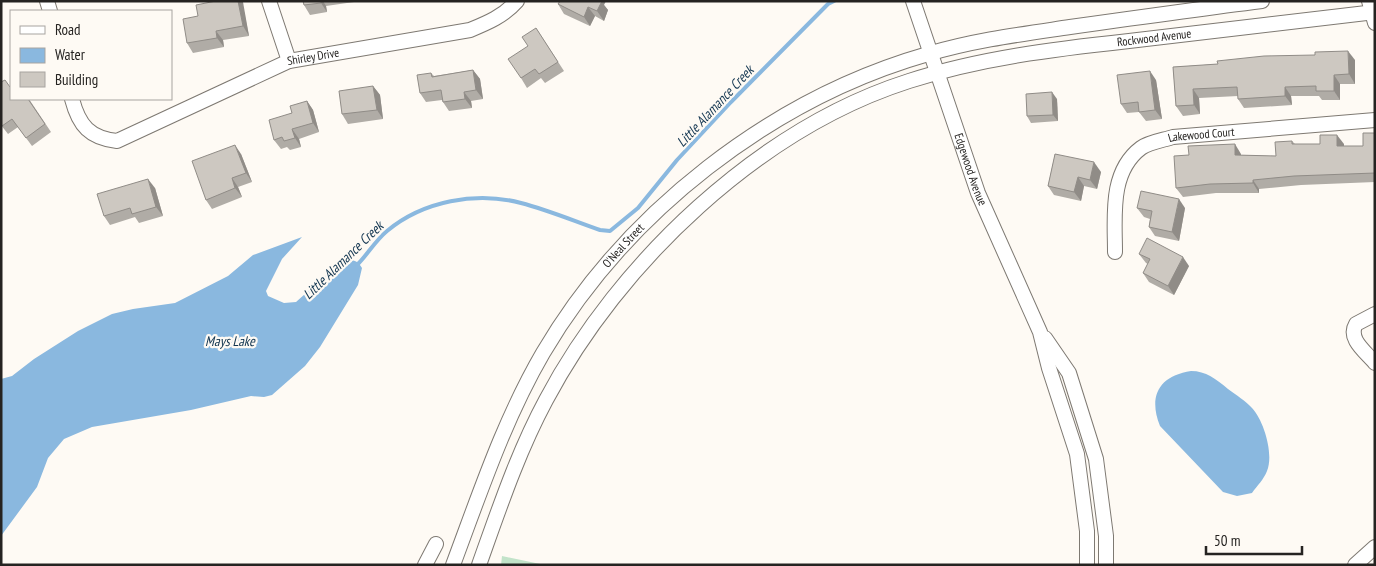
<svg xmlns="http://www.w3.org/2000/svg" width="1376" height="566" viewBox="0 0 1376 566" font-family="'PT Sans Narrow',sans-serif">
	<style>
		.green { fill: #c2e3c9 }
		.water { fill: #8ab8df }
		.lines { fill: none; stroke-linecap: round; stroke-linejoin: round }
		.stream { stroke: #8ab8df; stroke-width: 4 }
		.minor-casing { stroke: #7e7972; stroke-width: 16 }
		.minor { stroke: #fff; stroke-width: 14 }
		.wall { fill: #b0aca6 }
		.shaded-wall { fill: #908c87 }
		.building { fill: #cdc8c1; stroke: #908c87 }
		.labels { text-anchor: middle; stroke-width: 4.5; stroke-linejoin: round; paint-order: stroke }
		.street-label { font-size: 12px; fill: #252321; stroke: #fefaf4 }
		.water-label { font-size: 14px; font-style: italic; fill: #123550; stroke: #fefaf4 }
	</style>
	<rect width="100%" height="100%" fill="#fefaf4"/>
	<!-- green -->
	<path class="green" d="M 502,556 L 545,565 L 501,565 Z"/>
	<!-- water -->
	<g class="water">
		<path d="M 302,237 L 282,259 L 266,291 L 268,296 L 284,303 L 296,302 L 342,261 C 351,259 357,259 362,268 L 358,285 L 320,347 L 305,366 L 272,395 L 264,397 L 251,396 L 191,410 L 92,427 L 64,439 L 48,458 L 37,487 L 1,536 L 1,379 L 12,376 L 34,359 L 78,331 L 112,314 L 133,309 L 175,303 L 228,276 L 253,255 Z"/>
		<path d="M 1191,371 C 1206,371 1216,379 1228,389 C 1236,395 1246,401 1252,408 C 1264,421 1274,454 1267,471 C 1264,479 1257,486 1252,493 L 1237,496 L 1223,492 L 1160,426 C 1148,396 1159,376 1191,371 Z"/>
	</g>
	<g class="lines">
		<!-- stream -->
		<path class="stream" d="M 357,265 C 368,254 375,241 387,231 C 423,201 476,191 521,203 C 548,210 574,221 600,230 L 610,231 L 638,208 L 677,160 L 731,102 L 828,4 L 834,1"/>
		<defs>
			<g id="minor">
				<path d="M 47,1 L 50,11"/>
				<path d="M 269,1 L 289,61"/>
				<path id="s1" d="M 913,1 L 978,193 L 1040,332 L 1049,368 L 1077,454 L 1087,531 L 1087,565"/>
				<path d="M 1369,1 L 1375,23"/>
				<path id="s2" d="M 72,99 C 79,126 90,138 117,141 L 289,61 L 470,30 C 487,23 504,16 517,1"/>
				<path id="s3" d="M 1115,252 C 1115,217 1109,172 1141,148 C 1149,142 1164,140 1173,137 L 1375,120"/>
				<path d="M 1375,314 L 1356,324 C 1347,339 1366,352 1375,363"/>
				<path d="M 1045,338 L 1069,373 L 1096,459 L 1106,536 L 1106,565"/>
				<path d="M 425,565 L 436,544"/>
				<path id="s4" d="M 453,565 C 480,493 504,420 543,353 C 626,212 771,99 928,54 C 975,40 1023,34 1070,27 C 1134,18 1198,9 1262,1"/>
				<path id="s5" d="M 479,565 C 499,509 518,452 546,400 C 619,262 759,129 909,81 C 980,58 1055,49 1129,41 C 1211,31 1293,22 1375,12"/>
				<path d="M 1355,565 L 1375,547"/>
			</g>
		</defs>
		<!-- minor casing -->
		<use href="#minor" class="minor-casing"/>
		<!-- minor -->
		<use href="#minor" class="minor"/>
	</g>
	<!-- wall -->
	<g class="wall">
		<path d="M 216,1 L 242,1 L 249,36 L 223,40 L 224,47 L 193,53 L 187,43 L 198,16 Z"/>
		<path d="M 303,1 L 353,1 L 354,2 L 326,6 L 327,12 L 310,15 L 304,5 Z"/>
		<path d="M 558,4 L 604,5 L 608,10 L 604,21 L 595,16 L 590,26 L 564,14 Z"/>
		<path d="M 536,28 L 564,71 L 545,83 L 541,78 L 527,88 L 521,78 L 528,46 Z"/>
		<path d="M 1355,60 L 1355,84 L 1340,84 L 1340,100 L 1322,100 L 1319,96 L 1291,96 L 1292,105 L 1244,108 L 1238,99 L 1238,96 L 1199,98 L 1200,114 L 1183,116 L 1176,106 L 1173,67 L 1218,64 Z"/>
		<path d="M 473,70 L 480,79 L 483,99 L 471,101 L 472,108 L 449,111 L 443,102 L 442,100 L 426,102 L 420,93 L 431,73 L 434,76 Z"/>
		<path d="M 1156,80 L 1162,119 L 1146,121 L 1139,112 L 1127,113 L 1121,104 Z"/>
		<path d="M 373,86 L 380,95 L 383,119 L 348,124 L 342,114 Z"/>
		<path d="M 10,87 L 29,99 L 51,132 L 32,146 L 18,127 L 8,134 L 1,125 Z"/>
		<path d="M 1057,99 L 1058,121 L 1031,123 L 1027,116 Z"/>
		<path d="M 307,101 L 313,110 L 319,132 L 299,139 L 301,147 L 290,150 L 287,147 L 281,149 L 274,140 L 292,113 Z"/>
		<path d="M 1375,133 L 1375,182 L 1301,185 L 1259,189 L 1259,193 L 1216,193 L 1183,197 L 1176,188 L 1241,154 L 1241,155 L 1276,156 L 1292,141 L 1295,144 L 1344,144 L 1344,146 L 1363,146 Z"/>
		<path d="M 241,154 L 252,182 L 238,187 L 242,197 L 212,209 L 206,200 Z"/>
		<path d="M 1055,154 L 1101,172 L 1097,189 L 1084,186 L 1081,201 L 1054,195 L 1048,186 Z"/>
		<path d="M 155,188 L 163,216 L 139,223 L 135,217 L 110,225 L 104,216 Z"/>
		<path d="M 1137,208 L 1185,208 L 1179,241 L 1155,236 L 1149,227 L 1150,219 L 1144,217 Z"/>
		<path d="M 1139,254 L 1189,266 L 1174,295 L 1149,282 L 1143,273 L 1148,264 L 1146,263 Z"/>
	</g>
	<!-- shaded-wall -->
	<g class="shaded-wall">
		<path d="M 238,1 L 242,1 L 243,2 L 249,36 L 243,26 Z"/>
		<path d="M 321,1 L 323,1 L 326,6 L 327,12 L 321,3 Z"/>
		<path d="M 598,1 L 606,1 L 604,5 L 608,10 L 604,21 L 597,11 Z"/>
		<path d="M 588,7 L 595,16 L 590,26 L 584,17 Z"/>
		<path d="M 216,31 L 223,40 L 224,47 L 217,38 Z"/>
		<path d="M 1348,51 L 1355,60 L 1355,84 L 1349,74 Z"/>
		<path d="M 473,70 L 480,79 L 483,99 L 476,90 Z"/>
		<path d="M 1150,71 L 1156,80 L 1162,119 L 1155,110 Z"/>
		<path d="M 1334,75 L 1340,84 L 1340,100 L 1334,91 Z"/>
		<path d="M 373,86 L 380,95 L 383,119 L 377,110 Z"/>
		<path d="M 1285,87 L 1291,96 L 1292,105 L 1285,96 Z"/>
		<path d="M 1193,89 L 1199,98 L 1200,114 L 1194,105 Z"/>
		<path d="M 464,92 L 471,101 L 472,108 L 465,99 Z"/>
		<path d="M 1052,92 L 1057,99 L 1058,121 L 1053,115 Z"/>
		<path d="M 307,101 L 313,110 L 319,132 L 313,123 Z"/>
		<path d="M 292,129 L 299,139 L 301,147 L 295,138 Z"/>
		<path d="M 1337,135 L 1344,144 L 1344,155 L 1337,146 Z"/>
		<path d="M 1235,144 L 1241,154 L 1241,164 L 1235,155 Z"/>
		<path d="M 235,145 L 241,154 L 252,182 L 246,173 Z"/>
		<path d="M 1094,162 L 1101,172 L 1097,189 L 1090,180 Z"/>
		<path d="M 1078,177 L 1084,186 L 1081,201 L 1074,192 Z"/>
		<path d="M 232,178 L 238,187 L 242,197 L 235,188 Z"/>
		<path d="M 148,179 L 155,188 L 163,216 L 156,207 Z"/>
		<path d="M 1253,180 L 1259,189 L 1259,193 L 1253,183 Z"/>
		<path d="M 1179,199 L 1185,208 L 1179,241 L 1172,232 Z"/>
		<path d="M 1183,257 L 1189,266 L 1174,295 L 1168,286 Z"/>
	</g>
	<!-- building -->
	<g class="building">
		<path d="M 216,1 L 238,1 L 243,26 L 216,31 L 217,38 L 187,43 L 183,19 L 198,16 L 196,5 Z"/>
		<path d="M 303,1 L 321,1 L 321,3 L 304,5 Z"/>
		<path d="M 560,1 L 602,1 L 597,11 L 588,7 L 584,17 L 558,4 Z"/>
		<path d="M 536,28 L 558,62 L 539,74 L 535,69 L 521,78 L 508,59 L 528,46 L 522,37 Z"/>
		<path d="M 1348,51 L 1349,74 L 1334,75 L 1334,91 L 1316,91 L 1316,86 L 1285,87 L 1285,96 L 1238,99 L 1237,87 L 1193,89 L 1194,105 L 1176,106 L 1173,67 L 1218,64 L 1217,61 L 1264,56 L 1315,55 L 1315,52 Z"/>
		<path d="M 473,70 L 476,90 L 464,92 L 465,99 L 443,102 L 441,90 L 420,93 L 417,75 L 431,73 L 432,77 Z"/>
		<path d="M 1150,71 L 1155,110 L 1139,112 L 1138,102 L 1121,104 L 1117,75 Z"/>
		<path d="M 5,80 L 10,87 L 11,86 L 11,99 L 28,99 L 45,124 L 26,138 L 12,119 L 2,126 L 1,125 L 1,82 Z"/>
		<path d="M 373,86 L 377,110 L 342,114 L 339,91 Z"/>
		<path d="M 1052,92 L 1053,115 L 1027,116 L 1026,94 Z"/>
		<path d="M 307,101 L 313,123 L 292,129 L 295,138 L 284,141 L 282,137 L 274,140 L 269,120 L 292,113 L 290,106 Z"/>
		<path d="M 1363,133 L 1375,133 L 1375,173 L 1294,176 L 1253,180 L 1253,183 L 1210,184 L 1176,188 L 1174,156 L 1189,155 L 1188,146 L 1235,144 L 1235,155 L 1276,156 L 1275,142 L 1292,141 L 1292,144 L 1320,144 L 1320,135 L 1337,135 L 1337,146 L 1363,146 Z"/>
		<path d="M 235,145 L 246,173 L 232,178 L 235,188 L 206,200 L 192,161 Z"/>
		<path d="M 1055,154 L 1094,162 L 1090,180 L 1078,177 L 1074,192 L 1048,186 Z"/>
		<path d="M 148,179 L 156,207 L 132,214 L 130,208 L 104,216 L 97,194 Z"/>
		<path d="M 1141,191 L 1179,199 L 1172,232 L 1149,227 L 1152,211 L 1137,208 Z"/>
		<path d="M 1147,238 L 1183,257 L 1168,286 L 1143,273 L 1150,259 L 1139,254 Z"/>
	</g>
	<g class="labels">
		<!-- street labels -->
		<g class="street-label">
			<text dy="4" stroke="none"><textPath href="#s5" startOffset="922">Rockwood Avenue</textPath></text>
			<text dy="4" stroke="none"><textPath href="#s2" startOffset="281">Shirley Drive</textPath></text>
			<text dy="4" stroke="none"><textPath href="#s3" startOffset="174">Lakewood Court</textPath></text>
			<text dy="4" stroke="none"><textPath href="#s1" startOffset="178">Edgewood Avenue</textPath></text>
			<text dy="4" stroke="none"><textPath href="#s4" startOffset="365">O'Neal Street</textPath></text>
		</g>
		<!-- water labels -->
		<g class="water-label">
			<text transform="translate(715 106) rotate(-47)" y="5">Little Alamance Creek</text>
			<text transform="translate(343 260) rotate(-44)" y="5">Little Alamance Creek</text>
			<text x="230" y="346">Mays Lake</text>
		</g>
	</g>
	<!-- border -->
	<rect width="1376" height="566" fill="none" stroke="#252321" stroke-width="5"/>
	<!-- legend -->
	<rect x="10" y="10" width="162" height="90" fill="#fefaf4" stroke="#a7a4a0"/>
	<rect x="20" y="26" width="25" height="8" fill="#ffffff" stroke="#a7a4a0"/>
	<text x="55" y="35" font-size="15" fill="#252321">Road</text>
	<rect x="20" y="48" width="25" height="15" fill="#8ab8df" stroke="#a7a4a0"/>
	<text x="55" y="60" font-size="15" fill="#252321">Water</text>
	<rect x="20" y="72" width="25" height="15" fill="#cdc8c1" stroke="#a7a4a0"/>
	<text x="55" y="85" font-size="15" fill="#252321">Building</text>
	<!-- scale -->
	<path d="M1206 546v8h96v-8" fill="none" stroke="#252321" stroke-width="2.5"/>
	<text x="1214" y="546" font-size="15" fill="#252321" stroke="#fefaf4" stroke-width="4" paint-order="stroke">50 m</text>
</svg>
